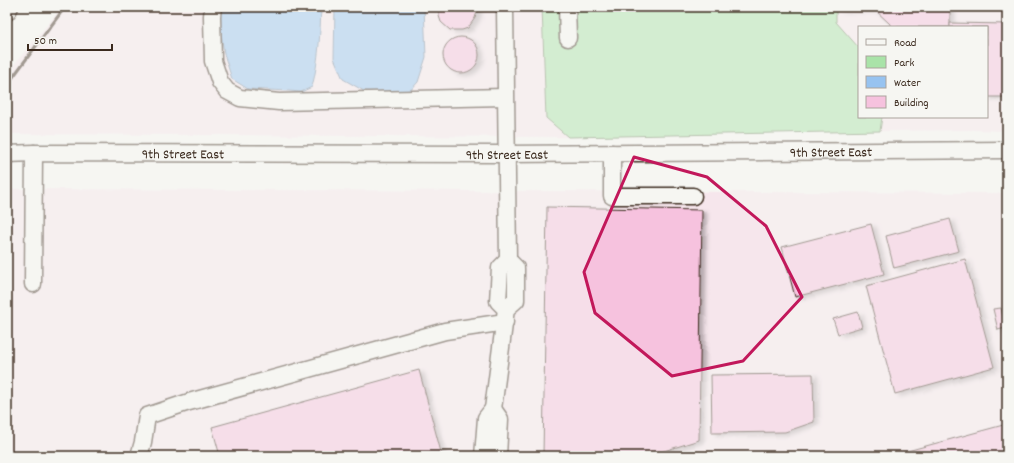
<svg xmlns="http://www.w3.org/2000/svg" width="1014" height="463" viewBox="0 0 1014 463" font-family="Dekko,sans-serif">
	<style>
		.built { fill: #f6e6ec }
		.green { fill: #a9e3a8; stroke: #728663 }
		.water { fill: #97c3f0; stroke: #72869c }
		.building { fill: #f6c2de; stroke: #3b2a1e; filter: url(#shadow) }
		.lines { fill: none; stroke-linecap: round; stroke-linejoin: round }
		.minor-casing { stroke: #3b2a1e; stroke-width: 19 }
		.minor { stroke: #f6f6f2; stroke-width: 16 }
		.rail { stroke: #3b2a1e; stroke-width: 3 }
		.marked { fill: none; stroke: #c2185b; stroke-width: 3; stroke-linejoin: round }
		.labels { text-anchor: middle; stroke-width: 4; stroke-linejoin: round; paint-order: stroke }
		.street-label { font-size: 14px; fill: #3b2a1e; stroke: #f6f6f2 }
	</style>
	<defs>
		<filter id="shadow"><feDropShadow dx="4.5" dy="2.5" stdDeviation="2" flood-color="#0004"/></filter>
	</defs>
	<rect width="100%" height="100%" fill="#f6f6f2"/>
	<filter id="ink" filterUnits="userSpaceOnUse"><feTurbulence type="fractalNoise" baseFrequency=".025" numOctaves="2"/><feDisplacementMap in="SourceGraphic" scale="8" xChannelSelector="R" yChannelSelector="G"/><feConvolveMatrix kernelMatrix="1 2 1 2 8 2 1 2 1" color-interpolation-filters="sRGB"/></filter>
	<g filter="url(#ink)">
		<!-- built -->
		<g class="built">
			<path d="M 62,7 L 220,7 L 219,18 L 224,54 L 232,79 L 248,89 L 289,91 L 301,92 L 312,87 L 317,67 L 320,40 L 321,7 L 335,7 L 334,58 L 424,24 L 424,7 L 542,7 L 546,118 L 568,137 L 7,134 L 7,73 Z"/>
			<path d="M 836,7 L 1007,7 L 1007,131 L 972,130 L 880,131 L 882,117 L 987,117 L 987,27 L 859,27 L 859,48 L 836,22 Z"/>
			<path d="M 7,189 L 1007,193 L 1007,456 L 7,456 Z"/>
		</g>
		<!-- green -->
		<path class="green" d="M 542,7 L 836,7 L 836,22 L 859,48 L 859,117 L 882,117 L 880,131 L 568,137 L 546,118 Z"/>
		<!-- water -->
		<g class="water">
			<path d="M 220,7 L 321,7 C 320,34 319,60 312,87 L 301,92 L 289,91 L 248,89 L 232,79 L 224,54 L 219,18 Z"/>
			<path d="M 335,7 L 424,7 L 426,57 L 418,82 L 408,93 L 383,93 L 364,91 L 343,79 L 334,58 Z"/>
		</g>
		<!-- building -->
		<g class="building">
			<path d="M 439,7 L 476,7 L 477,12 L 475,18 L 468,28 L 462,30 L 450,30 L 441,22 L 439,16 Z"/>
			<path d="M 838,7 L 950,7 L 950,27 L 890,27 L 890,24 L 874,9 L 838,9 Z"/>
			<path d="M 950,23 L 1007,24 L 1007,97 L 987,97 L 987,27 L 950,27 Z"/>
			<circle cx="461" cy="55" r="18"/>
			<path d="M 547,207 L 702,210 L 699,440 L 648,456 L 562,454 L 562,456 L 543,456 Z"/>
			<path d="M 950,219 L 959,251 L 894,268 L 886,236 Z"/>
			<path d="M 871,224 L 884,274 L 795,297 L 782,247 Z"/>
			<path d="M 965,259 L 994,367 L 895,394 L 866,286 Z"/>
			<path d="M 1001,308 L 1005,328 L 998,330 L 993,309 Z"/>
			<path d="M 858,312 L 862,327 L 838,334 L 833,319 Z"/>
			<path d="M 419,370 L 442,456 L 220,456 L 212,427 Z"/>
			<path d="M 813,374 L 814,422 L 785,432 L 712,433 L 711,375 Z"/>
			<path d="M 1007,424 L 1007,456 L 900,456 L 900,453 Z"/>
		</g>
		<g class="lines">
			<defs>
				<g id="minor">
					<path d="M 213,7 L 212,16 L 213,61 L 220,82 L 227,91 L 240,98 L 279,102 L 505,97"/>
					<path d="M 505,7 L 508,260"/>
					<path d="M 567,7 L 568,38"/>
					<path d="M 7,12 L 10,7"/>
					<path d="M 612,153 L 612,196 L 693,196"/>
					<path id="s1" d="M 7,154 L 34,153 L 506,154 L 1007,150"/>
					<path d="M 33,284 L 34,153"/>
					<path d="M 493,409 L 506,309 L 516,300 L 516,268 L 508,260 L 500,268 L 498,301 L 506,309"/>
					<path d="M 139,456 L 143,442 L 147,416 L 189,402 L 445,331 L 505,322"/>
					<path d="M 483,456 L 486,418 L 493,409 L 500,419 L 498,456"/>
				</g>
			</defs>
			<!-- minor casing -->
			<use href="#minor" class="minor-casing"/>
			<!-- minor -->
			<use href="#minor" class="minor"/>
			<!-- rail -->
			<path class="rail" d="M 7,85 L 65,7"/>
		</g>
	</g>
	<!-- marked area -->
	<path d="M0 0H1014V463H0ZM 634,157 L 707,177 L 766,226 L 802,297 L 743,361 L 672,376 L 595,313 L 584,272 Z" fill="#f6f6f2" fill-opacity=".55" fill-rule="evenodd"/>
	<path class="marked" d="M 634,157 L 707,177 L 766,226 L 802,297 L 743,361 L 672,376 L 595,313 L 584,272 Z"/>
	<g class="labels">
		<!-- street labels -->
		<g class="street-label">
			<text dy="5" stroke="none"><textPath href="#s1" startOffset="824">9th Street East</textPath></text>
			<text dy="5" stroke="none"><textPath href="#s1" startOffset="176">9th Street East</textPath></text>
			<text dy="5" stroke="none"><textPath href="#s1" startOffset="500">9th Street East</textPath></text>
		</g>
	</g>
	<!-- margin -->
	<rect width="1014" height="463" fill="none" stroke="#f6f6f2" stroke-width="24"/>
	<rect x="12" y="12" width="990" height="439" fill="none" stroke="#3b2a1e" stroke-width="1.5" filter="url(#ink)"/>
	<!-- legend -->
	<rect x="858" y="26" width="130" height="92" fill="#f6f6f2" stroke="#aba49d"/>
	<rect x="866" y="39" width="20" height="6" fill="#f6f6f2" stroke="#aba49d"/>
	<text x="894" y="46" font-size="12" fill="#3b2a1e">Road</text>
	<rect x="866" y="56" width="20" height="12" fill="#a9e3a8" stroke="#aba49d"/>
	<text x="894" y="66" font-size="12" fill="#3b2a1e">Park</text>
	<rect x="866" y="76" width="20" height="12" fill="#97c3f0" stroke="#aba49d"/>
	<text x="894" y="86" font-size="12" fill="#3b2a1e">Water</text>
	<rect x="866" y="96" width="20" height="12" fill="#f6c2de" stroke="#aba49d"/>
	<text x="894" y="106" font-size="12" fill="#3b2a1e">Building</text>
	<!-- scale -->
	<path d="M28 44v6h84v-6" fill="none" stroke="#3b2a1e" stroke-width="2"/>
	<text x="34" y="44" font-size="12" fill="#3b2a1e" stroke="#f6f6f2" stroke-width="3" paint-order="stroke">50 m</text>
</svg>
